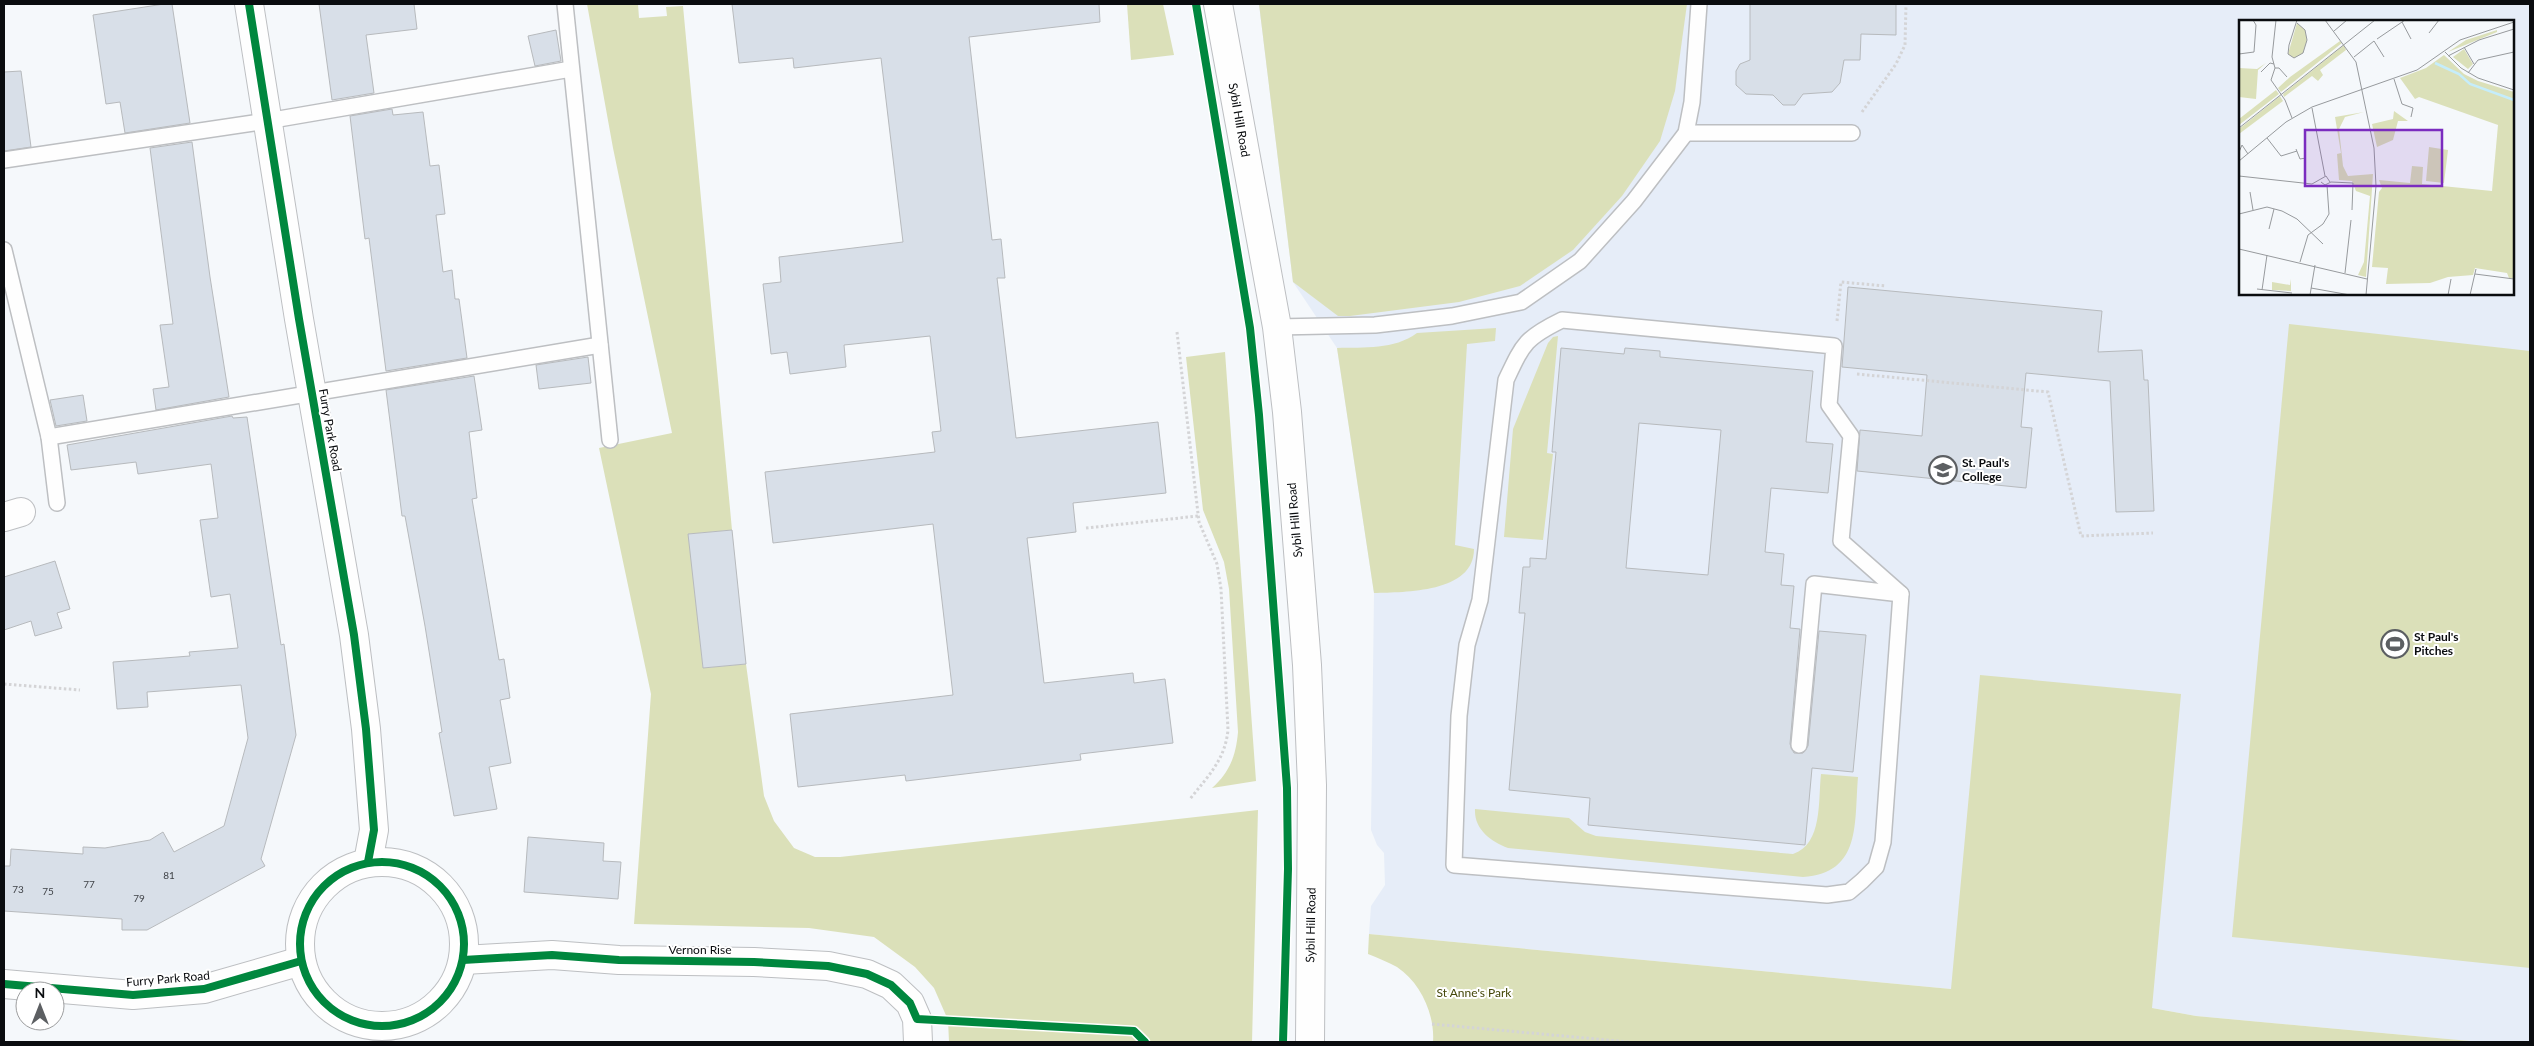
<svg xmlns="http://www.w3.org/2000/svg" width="2534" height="1046" viewBox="0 0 2534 1046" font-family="Lato,sans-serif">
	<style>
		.built { fill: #e6edf8; fill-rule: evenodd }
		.green { fill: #dbe0b9 }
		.building { fill: #d8dfe8; stroke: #b7babd; fill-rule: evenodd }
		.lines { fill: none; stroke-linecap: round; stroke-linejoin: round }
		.service-casing { stroke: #bdbfc2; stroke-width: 18 }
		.minor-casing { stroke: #bdbfc2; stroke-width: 30 }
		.secondary-casing { stroke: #bdbfc2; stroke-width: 30 }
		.path { stroke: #d4d4d6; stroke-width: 3; stroke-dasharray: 2.5 2.5; stroke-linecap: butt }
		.service { stroke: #fefefe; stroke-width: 15 }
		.minor { stroke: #fefefe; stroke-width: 28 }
		.secondary { stroke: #fefefe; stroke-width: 28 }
		.cycleway-casing { stroke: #fff; stroke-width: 11 }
		.cycleway { stroke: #00873e; stroke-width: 8 }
		.labels { text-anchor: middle; stroke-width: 4; stroke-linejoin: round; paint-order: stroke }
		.number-label { font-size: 10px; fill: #404348 }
		.street-label { font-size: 12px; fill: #0a0c0f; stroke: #fff }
		.poi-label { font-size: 12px; font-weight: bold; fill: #0a0c0f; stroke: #fff; text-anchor: start }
		.park-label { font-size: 12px; fill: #444709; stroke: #fff }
		.inset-river { fill: none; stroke: #c5edfb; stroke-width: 2.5 }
		.inset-road { fill: none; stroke: #979a9d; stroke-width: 1 }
		.view { fill: #7b2cbf; fill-opacity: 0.15; stroke: #7b2cbf; stroke-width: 2.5 }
		.inset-edge { fill: none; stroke: #0a0c0f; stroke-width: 2.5 }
	</style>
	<rect width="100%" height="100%" fill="#f5f8fb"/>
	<!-- built -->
	<path class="built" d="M 1259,4 L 2530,4 L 2530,1042 L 2481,1042 L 2196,1016 L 2152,1008 L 1369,934 L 1371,906 L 1385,885 L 1384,853 L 1377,845 L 1371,830 L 1374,593 L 1337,348 L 1293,282 ZM 2240,21 L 2513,21 L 2513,294 L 2240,294 Z"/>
	<!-- green -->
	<g class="green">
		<path d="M 587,4 L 638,4 L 639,18 L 667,16 L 666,7 L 683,6 L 732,530 L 689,534 L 703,668 L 746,664 L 764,796 L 774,821 L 794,848 L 815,857 L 840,857 L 1258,810 L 1252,1042 L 949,1042 L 948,1020 L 934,988 L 915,967 L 874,937 L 809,928 L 634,924 L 651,694 L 599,448 L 672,433 L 613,148 Z"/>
		<path d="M 1127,4 L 1163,4 L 1174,55 L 1131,60 Z"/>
		<path d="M 1259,4 L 1687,4 L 1675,91 L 1660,141 L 1622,196 L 1573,250 L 1520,286 L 1459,302 L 1350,316 L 1338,316 L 1293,282 Z"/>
		<path d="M 2289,324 L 2530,351 L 2530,968 L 2232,937 Z"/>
		<path d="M 1496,328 L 1495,341 L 1467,344 L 1455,545 L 1474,549 C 1474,593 1405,592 1374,593 L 1337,348 C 1364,347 1394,350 1417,333 Z"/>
		<path d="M 1558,336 L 1547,453 L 1553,454 L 1543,540 L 1504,537 L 1513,429 L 1548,343 L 1553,337 Z"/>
		<path d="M 1225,352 L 1256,781 L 1212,788 C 1230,772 1236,755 1238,732 L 1229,589 L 1224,562 L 1203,510 L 1186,357 Z"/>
		<path d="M 1980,675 L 2181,694 L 2152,1008 L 2196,1016 L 2481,1042 L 1433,1042 C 1435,1015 1421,983 1397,967 C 1388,962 1378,958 1368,954 L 1369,934 L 1951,989 Z"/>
		<path d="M 1821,774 L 1858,777 C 1854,823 1862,873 1803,877 L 1508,848 C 1490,841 1474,829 1475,809 L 1569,818 L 1585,832 L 1596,836 L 1793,854 C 1823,844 1818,800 1821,774 Z"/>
	</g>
	<!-- building -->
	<g class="building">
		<path d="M 164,4 L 172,4 L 190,123 L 125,133 L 120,102 L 106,104 L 93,15 Z"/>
		<path d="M 319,4 L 414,4 L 417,29 L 366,35 L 374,93 L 332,100 Z"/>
		<path d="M 732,4 L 1099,4 L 1100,22 L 969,37 L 992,240 L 1001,239 L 1005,278 L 997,278 L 1016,438 L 1158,422 L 1166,493 L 1073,503 L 1076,532 L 1027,538 L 1044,683 L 1133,673 L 1134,683 L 1165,679 L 1173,743 L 1080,754 L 1081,760 L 906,781 L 905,775 L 798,787 L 790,714 L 953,695 L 933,524 L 773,543 L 765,472 L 935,452 L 932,432 L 941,431 L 930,336 L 844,345 L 846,367 L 790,374 L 787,352 L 771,354 L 763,284 L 781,282 L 779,257 L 903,242 L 881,58 L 794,68 L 793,58 L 739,63 Z"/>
		<path d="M 1750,4 L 1896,4 L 1896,35 L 1861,34 L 1860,60 L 1844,60 L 1840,83 L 1832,92 L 1803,94 L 1795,105 L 1783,105 L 1773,95 L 1746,94 L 1736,85 L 1736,71 L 1740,64 L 1750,60 Z"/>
		<path d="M 556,30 L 561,61 L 535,66 L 528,36 Z"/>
		<path d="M 21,71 L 31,147 L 4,151 L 4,72 Z"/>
		<path d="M 392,109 L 393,115 L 423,112 L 430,166 L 439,165 L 445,214 L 436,215 L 443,272 L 452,270 L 455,299 L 459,299 L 467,358 L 386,371 L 369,238 L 365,239 L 350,116 Z"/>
		<path d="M 192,142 L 210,277 L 229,397 L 156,410 L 153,389 L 169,387 L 160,325 L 173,324 L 150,148 Z"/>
		<path d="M 1848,287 L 2102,311 L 2098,352 L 2142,350 L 2144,380 L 2148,380 L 2154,511 L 2116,512 L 2110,381 L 2026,373 L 2021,427 L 2032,428 L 2026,488 L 1857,471 L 1860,430 L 1922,436 L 1927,375 L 1842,367 Z"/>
		<path d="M 1561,348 L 1624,354 L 1625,348 L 1660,351 L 1660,357 L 1813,371 L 1806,442 L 1833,444 L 1828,493 L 1771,488 L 1765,552 L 1784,554 L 1781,585 L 1794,586 L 1790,628 L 1800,629 L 1790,744 L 1794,753 L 1803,753 L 1808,746 L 1819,631 L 1866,635 L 1853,772 L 1812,768 L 1805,845 L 1588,825 L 1590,798 L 1509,790 L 1525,613 L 1519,613 L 1523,567 L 1530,567 L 1530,558 L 1546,559 L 1556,452 L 1552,452 ZM 1639,423 L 1721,430 L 1708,575 L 1626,568 Z"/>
		<path d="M 588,357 L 591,383 L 539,389 L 536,365 Z"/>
		<path d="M 474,376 L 482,430 L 469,432 L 477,498 L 472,499 L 499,660 L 504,659 L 510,698 L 500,700 L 511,763 L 489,767 L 497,809 L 454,816 L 439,733 L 442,732 L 425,626 L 405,516 L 402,516 L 386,390 Z"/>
		<path d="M 83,395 L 87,421 L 56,426 L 50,400 Z"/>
		<path d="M 232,416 L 233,418 L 247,417 L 281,645 L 284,644 L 296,735 L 261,859 L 265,866 L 147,930 L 122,930 L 122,919 L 4,911 L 4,866 L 10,866 L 11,849 L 83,854 L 83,847 L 105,848 L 150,840 L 163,832 L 174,852 L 224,826 L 248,738 L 241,685 L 147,692 L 148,707 L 117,709 L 113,662 L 190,656 L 189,652 L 238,648 L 230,594 L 211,597 L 200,520 L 218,518 L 211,464 L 138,474 L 136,462 L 71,470 L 67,445 Z"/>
		<path d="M 732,530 L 746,664 L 703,668 L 688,534 Z"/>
		<path d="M 55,561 L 70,609 L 57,613 L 62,628 L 35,636 L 31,621 L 4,630 L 4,577 Z"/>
		<path d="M 528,837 L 604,843 L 603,861 L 621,862 L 618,899 L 524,892 Z"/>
	</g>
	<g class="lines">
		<defs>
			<g id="service">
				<path d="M 565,4 L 610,440"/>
				<path d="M 1686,133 L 1852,133"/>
				<path d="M 4,160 L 267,121 L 571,69"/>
				<path d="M 4,250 L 49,437 L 57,503"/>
				<path d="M 1562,320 L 1834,346 L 1829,405 L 1851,436 L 1841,541 L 1901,594 L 1883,842 L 1876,867 L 1862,881 L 1849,892 L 1827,895 L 1454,865 L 1459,716 L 1467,645 L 1480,600 L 1506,380 C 1523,344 1525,338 1562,320 Z"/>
				<path d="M 1277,327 L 1375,325 L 1452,316 L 1521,302 L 1580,261 L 1634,201 L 1686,133 L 1692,102 L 1699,4"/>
				<path d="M 49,437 L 600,345"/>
				<path d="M 1799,745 L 1814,584 L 1901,594"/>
			</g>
			<g id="minor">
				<path d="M 249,4 L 299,319 L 354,635 L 366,729 L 374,830 L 368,862"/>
				<path d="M 4,517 L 21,512"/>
				<circle cx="382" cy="944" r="82"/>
				<path d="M 463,960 L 552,955 L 619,960 L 754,962 L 828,966 L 867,974 L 891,985 L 910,1003 L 917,1019 L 918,1042"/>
				<path d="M 4,984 L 133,995 L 204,989 L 301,961"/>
			</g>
			<path id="secondary" d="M 1218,4 L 1277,327 L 1287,412 L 1307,665 L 1312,785 L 1310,1042"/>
		</defs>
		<!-- service casing -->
		<use href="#service" class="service-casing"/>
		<!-- minor casing -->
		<use href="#minor" class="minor-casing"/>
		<!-- secondary casing -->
		<use href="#secondary" class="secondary-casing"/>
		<!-- path -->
		<g class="path">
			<path d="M 1862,112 L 1896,64 L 1905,45 L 1906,4"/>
			<path d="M 1837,321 L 1841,282 L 1886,286"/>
			<path d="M 1177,332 L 1199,522 L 1217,564 L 1221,589 L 1228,730 C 1225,760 1208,776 1190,799"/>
			<path d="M 1857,374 L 2048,392 L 2081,536 L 2153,533"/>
			<path d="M 1086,528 L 1198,516"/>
			<path d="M 4,684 L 80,690"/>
			<path d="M 948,1020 L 1134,1031 L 1145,1042"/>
			<path d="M 1432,1024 L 1629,1042"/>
		</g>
		<!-- service -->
		<use href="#service" class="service"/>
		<!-- minor -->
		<use href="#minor" class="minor"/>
		<!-- secondary -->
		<use href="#secondary" class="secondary"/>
		<defs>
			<g id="cycleway">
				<path d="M 249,4 L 299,319 L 354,635 L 366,729 L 374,830 L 368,862"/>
				<path d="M 1196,4 L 1250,328 L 1259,415 L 1287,788 L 1288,869 L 1283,1042"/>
				<circle cx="382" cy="944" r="82"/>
				<path d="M 463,960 L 552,955 L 619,960 L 754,962 L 828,966 L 867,974 L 891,985 L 910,1003 L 917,1019 L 1134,1031 L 1145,1042"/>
				<path d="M 4,984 L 133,995 L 204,989 L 301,961"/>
			</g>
		</defs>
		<!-- cycleway casing -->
		<use href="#cycleway" class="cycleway-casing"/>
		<!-- cycleway -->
		<use href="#cycleway" class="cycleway"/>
	</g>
	<!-- icons -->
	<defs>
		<symbol id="school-ring" viewBox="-11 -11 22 22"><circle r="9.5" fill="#fff" stroke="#5c5f62" stroke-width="1.5"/><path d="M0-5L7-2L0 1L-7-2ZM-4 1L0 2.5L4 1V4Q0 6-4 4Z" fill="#5c5f62"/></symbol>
		<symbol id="stadium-ring" viewBox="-11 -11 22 22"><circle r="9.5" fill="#fff" stroke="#5c5f62" stroke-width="1.5"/><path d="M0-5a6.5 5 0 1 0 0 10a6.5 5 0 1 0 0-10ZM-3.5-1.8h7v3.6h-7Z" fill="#5c5f62"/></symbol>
	</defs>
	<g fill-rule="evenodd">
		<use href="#school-ring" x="1927" y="454" width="32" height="32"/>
		<use href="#stadium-ring" x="2379" y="628" width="32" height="32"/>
	</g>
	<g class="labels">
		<!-- number labels -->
		<g class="number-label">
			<text x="169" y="879">81</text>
			<text x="89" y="888">77</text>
			<text x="18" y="893">73</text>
			<text x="48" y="895">75</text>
			<text x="139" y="902">79</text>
		</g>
		<!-- street labels -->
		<g class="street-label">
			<text transform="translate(1239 120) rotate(80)" y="4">Sybil Hill Road</text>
			<text transform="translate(330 430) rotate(80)" y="4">Furry Park Road</text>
			<text transform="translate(1295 520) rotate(-95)" y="4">Sybil Hill Road</text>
			<text transform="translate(1311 925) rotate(-89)" y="4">Sybil Hill Road</text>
			<text x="700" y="954">Vernon Rise</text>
			<text transform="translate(168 979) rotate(-5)" y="4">Furry Park Road</text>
		</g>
		<!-- poi labels -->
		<g class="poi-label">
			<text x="1962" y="467">St. Paul's<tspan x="1962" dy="14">College</tspan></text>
			<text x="2414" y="641">St Paul's<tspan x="2414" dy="14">Pitches</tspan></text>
		</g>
		<!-- park labels -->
		<g class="park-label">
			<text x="1474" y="997">St Anne's Park</text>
		</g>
	</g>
	<!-- overview -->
	<g transform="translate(2239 20)">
		<rect width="275" height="275" fill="#f5f8fb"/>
		<path d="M 58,3 L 66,10 L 68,20 L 64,33 L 55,38 L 49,34 ZM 258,10 L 258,12 L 209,32 L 227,20 ZM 101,21 L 103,23 L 98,27 L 42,72 L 39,68 L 51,57 ZM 105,25 L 107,30 L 81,50 L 84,55 L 79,61 L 73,56 L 45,77 L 44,74 ZM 225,29 L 234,44 L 229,49 L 214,37 ZM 205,35 L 225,54 L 239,61 L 275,72 L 275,258 L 270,258 L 268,253 L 236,248 L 234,255 L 209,257 L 191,263 L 147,264 L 149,248 L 133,247 L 140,172 L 143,168 L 140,160 L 171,163 L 173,146 L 184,147 L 183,164 L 253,171 L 259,105 L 180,77 L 176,79 L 161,58 L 187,48 ZM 27,43 L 19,50 L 17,79 L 0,77 L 0,48 L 18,49 ZM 37,70 L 40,74 L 0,105 L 0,99 ZM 41,76 L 44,81 L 0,114 L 0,109 ZM 155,91 L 169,101 L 159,101 L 154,120 L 138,127 L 133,104 L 154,99 ZM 125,92 L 106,97 L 100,109 L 104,146 L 109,156 L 134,154 L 127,257 L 119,255 L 125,242 L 131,176 L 117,171 L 113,161 L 100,160 L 98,134 L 102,133 L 96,97 ZM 190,127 L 209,130 L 205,163 L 187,161 ZM 52,259 L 52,271 L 33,270 L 33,262 L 51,265 Z" fill="#dbe0b9"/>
		<path class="inset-river" d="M 196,43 L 220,54 L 231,64 L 275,80"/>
		<path class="inset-road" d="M 37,0 L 33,37 L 36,48 L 32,60 L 46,80 L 53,98M 86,0 L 117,42 L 135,128 L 137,166 L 127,275M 163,2 L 172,19M 58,3 L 66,10 L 68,20 L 64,33 L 55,38 L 49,34 L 50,25 L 58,0M 95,11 L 108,0M 190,13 L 200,0M 138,19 L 166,0M 225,27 L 235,44M 206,32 L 222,48 L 239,58 L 275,70M 0,34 L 15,32 L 17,5 L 14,0M 209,36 L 240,20 L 275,9M 115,37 L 135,21 L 145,37M 36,48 L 40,48 L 48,57M 22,52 L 31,43 L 35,44M 229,53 L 239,40 L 275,32M 155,59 L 163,84 L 174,88 L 172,97M 73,88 L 86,156M 0,108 L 136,0M 28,118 L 42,136 L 58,131M 57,129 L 61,139 L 67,138M 0,132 L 3,125 L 9,134M 0,141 L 47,102 L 73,87 L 178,50 L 221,20 L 275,2M 0,156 L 73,164 L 87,156 L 91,162M 82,162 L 86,165 L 92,162 L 114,163 L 113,190M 11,172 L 14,190M 0,194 L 28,187 L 43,191 L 58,199 L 84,224M 30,209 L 35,189M 0,229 L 128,259M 61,242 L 69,215 L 84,204 L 90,194 L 88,165M 106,253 L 112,200M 236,254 L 275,259M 72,268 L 111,275M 18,269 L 53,273M 23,270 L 28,235M 71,275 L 76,245M 147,275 L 179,275M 209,275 L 212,259M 231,275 L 237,249"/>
		<path class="view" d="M 66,110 L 203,110 L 203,166 L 66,166 Z"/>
		<rect width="275" height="275" class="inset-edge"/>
	</g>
	<!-- border -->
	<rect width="2534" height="1046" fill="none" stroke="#0a0c0f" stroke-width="10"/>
	<!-- north arrow -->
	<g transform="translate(40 1006)"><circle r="24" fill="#ffffff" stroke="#9d9e9f"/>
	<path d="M0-4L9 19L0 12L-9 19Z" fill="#5c5f62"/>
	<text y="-8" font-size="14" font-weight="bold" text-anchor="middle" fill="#0a0c0f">N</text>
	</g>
</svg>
